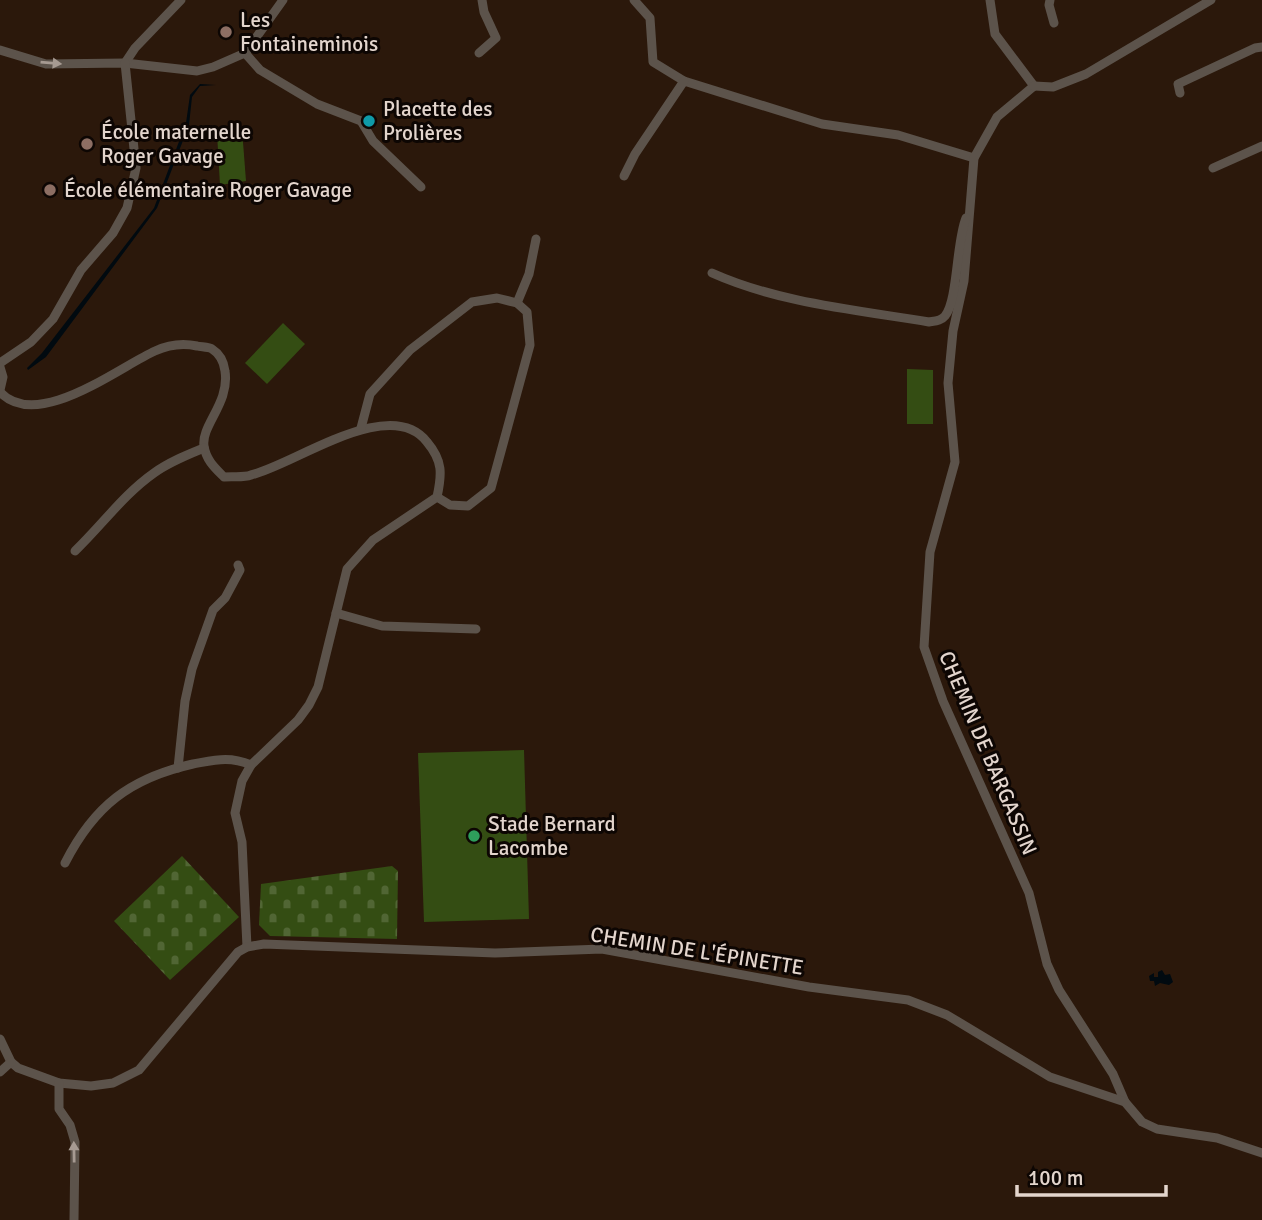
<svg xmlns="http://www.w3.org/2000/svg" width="1262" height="1220" viewBox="0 0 1262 1220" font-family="Signika,sans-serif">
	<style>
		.green { fill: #344d13 }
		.cemetery { fill: url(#cemetery-stones) }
		.water { fill: #010a10 }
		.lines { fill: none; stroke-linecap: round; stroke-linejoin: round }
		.street { stroke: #5c534b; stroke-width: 9 }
		.oneway { fill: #a69a92 }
		.education-dot { fill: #8d6e63; stroke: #0d0603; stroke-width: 2.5 }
		.culture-dot { fill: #0f9aa8; stroke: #0d0603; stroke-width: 2.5 }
		.leisure-dot { fill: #2e9e5b; stroke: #0d0603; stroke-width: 2.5 }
		.labels { text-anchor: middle; stroke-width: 6; stroke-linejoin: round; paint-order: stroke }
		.poi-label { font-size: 21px; fill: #e3d5cd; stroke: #0d0603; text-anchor: start }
		.street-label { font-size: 21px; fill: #e3d5cd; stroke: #0d0603 }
	</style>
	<defs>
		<pattern id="cemetery-stones" width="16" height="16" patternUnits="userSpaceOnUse" patternTransform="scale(1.75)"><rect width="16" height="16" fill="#344d13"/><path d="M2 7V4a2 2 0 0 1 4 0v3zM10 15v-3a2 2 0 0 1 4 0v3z" fill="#516634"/></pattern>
	</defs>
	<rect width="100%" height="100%" fill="#2b180b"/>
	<!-- green -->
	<g class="green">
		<path d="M 242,129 L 246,181 L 220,185 L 217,133 Z"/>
		<path d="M 283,323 L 305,344 L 267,384 L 245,363 Z"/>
		<path d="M 907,369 L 933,370 L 933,424 L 907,424 Z"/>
		<path d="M 524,750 L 529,919 L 424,922 L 418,753 Z"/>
	</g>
	<!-- cemetery -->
	<g class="cemetery">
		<path d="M 182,856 L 239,917 L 170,980 L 114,921 Z"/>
		<path d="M 392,866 L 398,871 L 397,939 L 270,936 L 259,925 L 261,884 Z"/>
	</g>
	<!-- water -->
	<g class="water">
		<path d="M 200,84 L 216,85 L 200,86 L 192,97 L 189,125 L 157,208 L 46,357 L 28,370 L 27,368 L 42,353 L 154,208 L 186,123 L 190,95 Z"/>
		<path d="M 1162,970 L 1165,975 L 1170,974 L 1173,982 L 1169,985 L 1160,983 L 1155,986 L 1154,981 L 1150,981 L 1149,976 L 1154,973 L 1154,977 L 1158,977 L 1158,972 Z"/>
	</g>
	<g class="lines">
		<!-- street -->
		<g class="street">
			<path d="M 634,0 L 650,18 L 653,62 L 684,81 L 822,124 L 898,135 L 974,158"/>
			<path d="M 990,0 L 995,34 L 1034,86"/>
			<path d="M 1050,0 L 1049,5 L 1054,23"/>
			<path d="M 0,50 L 46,64 L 125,63 L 197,71 L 213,67 L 245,53 L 283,0"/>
			<path d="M 245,53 L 260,70 L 317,104 L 361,121 L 373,141 L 421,187"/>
			<path d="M 479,53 L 496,38 L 484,12 L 482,0"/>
			<path d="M 125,63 L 135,48 L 181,0"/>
			<path d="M 1034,86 L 997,117 L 974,158 L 964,281 L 953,331 L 948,383 L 955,462 L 930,552 L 924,647 L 943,701 L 1029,893 L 1047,964 L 1059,990 L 1113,1074 L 1125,1102"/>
			<path d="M 1034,86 L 1053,87 L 1086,74 L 1211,0"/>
			<path d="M 1180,93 L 1178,84 L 1255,48 L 1262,47"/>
			<path d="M 1213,168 L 1262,146"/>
			<path d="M 624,176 L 635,154 L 684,81"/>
			<path d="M 712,273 C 779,303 857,310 929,322 C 935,321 941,321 945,316 C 958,300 956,242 966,218"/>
			<path d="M 517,303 L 529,274 L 536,239"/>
			<path d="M 0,363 L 31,342 L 53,319 L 81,270 L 113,233 L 127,208 L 136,168 L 125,63"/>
			<path d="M 0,367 L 3,377 L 0,390"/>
			<path d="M 0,392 C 37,432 119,367 155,351 C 168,345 183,343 197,346 C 201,347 209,347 212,349 C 220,354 224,363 225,371 C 230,403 201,425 204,446 C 206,460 215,468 224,477 C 233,476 243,478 251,475 C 294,465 390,394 427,442 C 443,461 442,474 437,497 L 373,540 L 347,569 L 318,687 L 309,705 L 298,720 L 251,765 L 242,781 L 235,813 L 242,842 L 247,947"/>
			<path d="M 361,428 L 370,394 L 410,350 L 472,302 L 497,298 L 517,303 L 527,312 L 530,345 L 491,488 L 468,506 L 450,505 L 437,497"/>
			<path d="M 75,551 C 102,525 124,494 154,473 C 169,462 187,455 204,448"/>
			<path d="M 336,613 L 382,626 L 476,629"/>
			<path d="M 178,768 L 185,701 L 192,669 L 213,610 L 225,598 L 240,570 L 238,565"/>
			<path d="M 65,863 C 94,806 130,778 193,764 C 216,760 229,756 251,765"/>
			<path d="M 0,1039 L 11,1062 L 18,1068 L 59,1083 L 91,1086 L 113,1083 L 139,1070 L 238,952 L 247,947 L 264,944 L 495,953 L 602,949 L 809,987 L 908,1000 L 947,1015 L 1050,1077 L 1125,1102 L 1142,1122 L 1157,1129 L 1217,1138 L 1262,1153"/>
			<path d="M 0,1072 L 11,1062"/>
			<path d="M 59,1083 L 59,1109 L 70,1125 L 75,1142 L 74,1220"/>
		</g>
	</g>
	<!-- one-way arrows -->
	<defs><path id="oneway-solid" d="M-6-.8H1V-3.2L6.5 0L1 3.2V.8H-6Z" transform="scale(1.75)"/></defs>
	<g class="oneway">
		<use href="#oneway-solid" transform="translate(51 63) rotate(5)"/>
		<use href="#oneway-solid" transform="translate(74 1152) rotate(-91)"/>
	</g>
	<!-- markers -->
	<g class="education-dot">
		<circle cx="226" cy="32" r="7"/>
		<circle cx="87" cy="144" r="7"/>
		<circle cx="50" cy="190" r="7"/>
	</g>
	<circle class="culture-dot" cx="369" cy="121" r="7"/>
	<circle class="leisure-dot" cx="474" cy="836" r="7"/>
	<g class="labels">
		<!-- poi labels -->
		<g class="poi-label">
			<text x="240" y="27">Les<tspan x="240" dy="24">Fontaineminois</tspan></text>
			<text x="383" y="116">Placette des<tspan x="383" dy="24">Prolières</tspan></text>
			<text x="101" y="139">École maternelle<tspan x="101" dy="24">Roger Gavage</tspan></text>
			<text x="64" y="197">École élémentaire Roger Gavage</text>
			<text x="488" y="831">Stade Bernard<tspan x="488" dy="24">Lacombe</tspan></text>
		</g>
		<!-- street labels -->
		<g class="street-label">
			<text transform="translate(988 753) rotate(67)" y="7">CHEMIN DE BARGASSIN</text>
			<text transform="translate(697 951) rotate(9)" y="7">CHEMIN DE L'ÉPINETTE</text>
		</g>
	</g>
	<!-- scale -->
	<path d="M1017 1185v10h149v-10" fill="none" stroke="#e3d5cd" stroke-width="3.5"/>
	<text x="1028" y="1185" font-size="21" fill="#e3d5cd" stroke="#0d0603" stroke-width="5" paint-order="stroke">100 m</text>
</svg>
